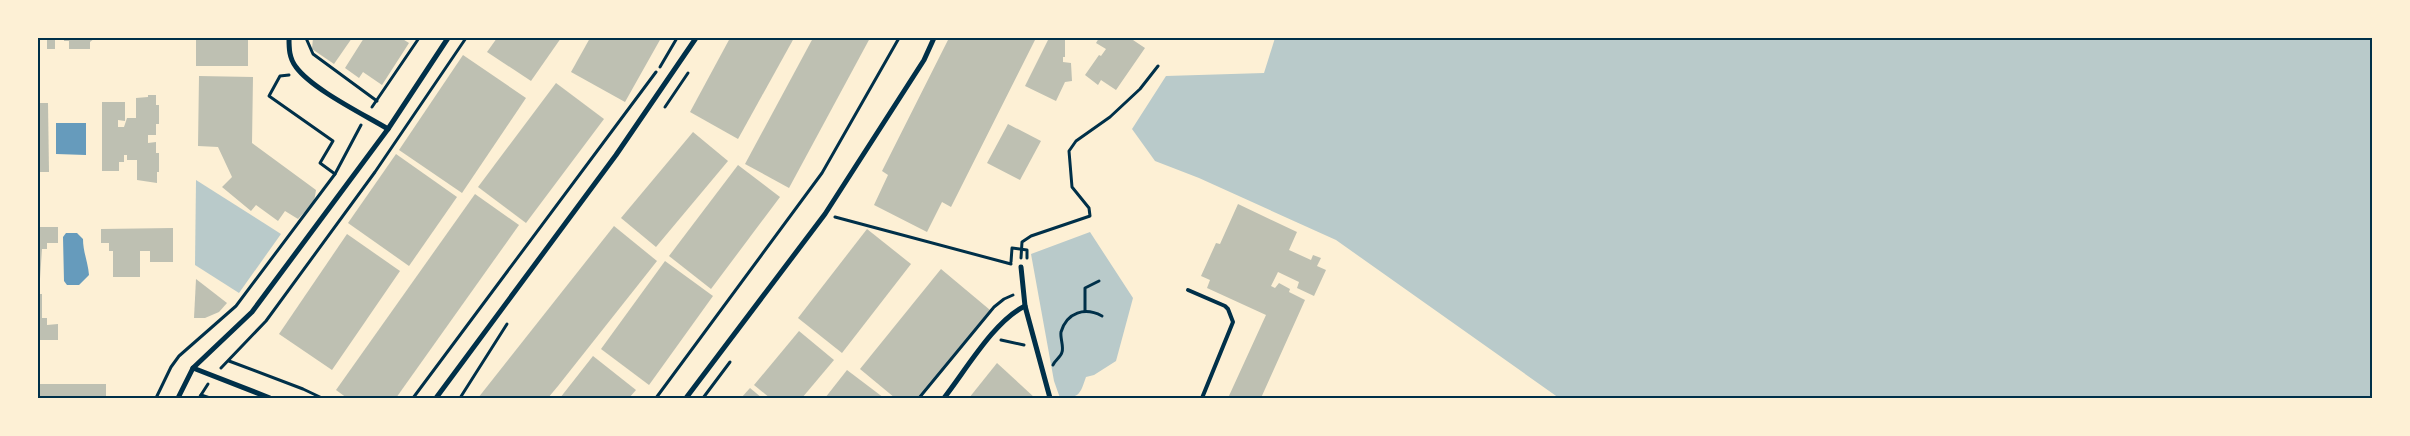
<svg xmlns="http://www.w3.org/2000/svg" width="2410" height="436" viewBox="0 0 2410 436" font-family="'Space Grotesk',sans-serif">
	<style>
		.green { fill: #b9caca }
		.water { fill: #669bbc }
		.building { fill: #bec0b2 }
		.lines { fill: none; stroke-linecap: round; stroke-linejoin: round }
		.path { stroke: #003049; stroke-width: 3 }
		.service { stroke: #003049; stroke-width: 4 }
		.minor { stroke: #003049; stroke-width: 5 }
		.neatline { fill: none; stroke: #003049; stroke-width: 2 }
	</style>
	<rect width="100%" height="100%" fill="#fdf0d5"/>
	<!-- green -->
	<g class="green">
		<path d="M 1275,38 L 2372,38 L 2372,398 L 1559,398 L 1336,240 L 1199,178 L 1155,161 L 1132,129 L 1166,76 L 1264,73 Z"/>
		<path d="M 196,180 L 281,234 L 239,293 L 195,265 Z"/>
		<path d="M 1090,232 L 1133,298 L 1116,361 L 1094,375 L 1086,377 C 1080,394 1080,398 1060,398 L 1054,381 L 1031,254 Z"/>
	</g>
	<!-- water -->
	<g class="water">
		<path d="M 56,123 L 86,123 L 86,155 L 56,154 Z"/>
		<path d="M 66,233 L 77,233 L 83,239 C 83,252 88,262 89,275 L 79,285 L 67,285 L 64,281 L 63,237 Z"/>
	</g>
	<!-- building -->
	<g class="building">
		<rect x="47" y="38" width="8" height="11"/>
		<path d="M 64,38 L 95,38 L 90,42 L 90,49 L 69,49 L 69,41 L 64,41 Z"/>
		<rect x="196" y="38" width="52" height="28"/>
		<path d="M 313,38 L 352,38 L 334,64 L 312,49 Z"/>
		<path d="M 364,38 L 401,38 L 409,43 L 382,85 L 363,72 L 359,78 L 345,68 Z"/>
		<path d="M 497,38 L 561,38 L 531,81 L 487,52 Z"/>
		<path d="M 590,38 L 661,38 L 625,102 L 571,72 Z"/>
		<path d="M 730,38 L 794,38 L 738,139 L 690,112 Z"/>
		<path d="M 813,38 L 870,38 L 789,188 L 745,164 Z"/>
		<path d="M 949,38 L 1036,38 L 951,207 L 942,202 L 927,232 L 874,205 L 888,175 L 882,171 Z"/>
		<path d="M 1049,38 L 1065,38 L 1065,57 L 1063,57 L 1063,62 L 1071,63 L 1072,81 L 1065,82 L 1056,101 L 1025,86 Z"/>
		<path d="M 1099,38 L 1130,38 L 1145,48 L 1116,90 L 1101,80 L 1098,85 L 1085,75 L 1099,55 L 1101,56 L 1106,49 L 1096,43 Z"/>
		<path d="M 463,55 L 526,98 L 462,193 L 399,150 Z"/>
		<path d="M 199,76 L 253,77 L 252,143 L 316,190 L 314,202 L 298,219 L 285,211 L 278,221 L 256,205 L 251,211 L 222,187 L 232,177 L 218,147 L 198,146 Z"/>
		<path d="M 556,83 L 604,119 L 526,223 L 478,187 Z"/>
		<path d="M 148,95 L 156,95 L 156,105 L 159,105 L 159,124 L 156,124 L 156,135 L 148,135 L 148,143 L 156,142 L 156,153 L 159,153 L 159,172 L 157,172 L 157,183 L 137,180 L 137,160 L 127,160 L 127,155 L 124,155 L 124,162 L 119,162 L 119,171 L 102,171 L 102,102 L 125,102 L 125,121 L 118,120 L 118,127 L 124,127 L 127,118 L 136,118 L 136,98 L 148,97 Z"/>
		<path d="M 38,103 L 48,103 L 49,172 L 38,172 Z"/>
		<path d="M 1008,124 L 1041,141 L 1020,180 L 987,163 Z"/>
		<path d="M 693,132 L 728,161 L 656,247 L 621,218 Z"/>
		<path d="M 396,154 L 457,197 L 409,266 L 348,223 Z"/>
		<path d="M 738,165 L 780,197 L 711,289 L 669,256 Z"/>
		<path d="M 475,194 L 519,225 L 396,398 L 347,398 L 336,390 Z"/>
		<path d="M 1238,204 L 1297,232 L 1289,250 L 1311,260 L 1313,255 L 1321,258 L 1317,266 L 1326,270 L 1314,296 L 1297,288 L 1299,282 L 1278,272 L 1271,286 L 1275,288 L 1279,283 L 1290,289 L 1289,292 L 1305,300 L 1261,398 L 1228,398 L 1266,315 L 1207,288 L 1210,280 L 1201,276 L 1216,243 L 1220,244 Z"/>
		<path d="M 614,226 L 657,261 L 558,386 L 548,398 L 478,398 Z"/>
		<path d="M 38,227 L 58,227 L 58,243 L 47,243 L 47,249 L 42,249 L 39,294 L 42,294 L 42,318 L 47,318 L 47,325 L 58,324 L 58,340 L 38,340 Z"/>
		<path d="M 173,228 L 173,262 L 150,262 L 150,251 L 140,251 L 140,277 L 113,277 L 113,251 L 109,251 L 109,243 L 101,243 L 101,229 Z"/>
		<path d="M 867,229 L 911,264 L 842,353 L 798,318 Z"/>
		<path d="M 347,234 L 400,271 L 332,370 L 279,334 Z"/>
		<path d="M 665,261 L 713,296 L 649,385 L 601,349 Z"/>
		<path d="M 941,269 L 990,310 L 918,398 L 895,398 L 860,369 Z"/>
		<path d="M 196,279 L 227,303 L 219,312 L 205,318 L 194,318 Z"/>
		<path d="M 799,331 L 834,360 L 802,398 L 770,398 L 754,385 Z"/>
		<path d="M 593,356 L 636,390 L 629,398 L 560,398 Z"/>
		<path d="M 997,363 L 1035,398 L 969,398 Z"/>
		<path d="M 847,370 L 884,398 L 825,398 Z"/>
		<rect x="38" y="384" width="68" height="14"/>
		<path d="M 750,388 L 762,398 L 741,398 Z"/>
	</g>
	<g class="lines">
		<!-- path -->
		<g class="path">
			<path d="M 306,38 L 313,54 L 377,101"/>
			<path d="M 660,67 L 677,38"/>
			<path d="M 289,75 L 280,76 L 269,96 L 333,141 L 320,163 L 335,174"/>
			<path d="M 372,107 L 419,38"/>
			<path d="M 665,107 L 688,73"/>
			<path d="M 835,217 L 1011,264"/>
			<path d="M 1021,258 L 1022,242 L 1031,236 L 1090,216 L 1089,208 L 1072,187 L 1069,151 L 1076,141 L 1110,117 L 1140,89 L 1158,66"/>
			<path d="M 1011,262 L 1012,248 L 1027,250 L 1027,258"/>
			<path d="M 1085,311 L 1085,288 L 1099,281"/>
			<path d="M 1001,340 L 1024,345"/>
			<path d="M 229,361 L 303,389 L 322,398"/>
			<path d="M 1053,365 C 1055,360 1061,357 1062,352 C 1064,347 1060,338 1061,332 C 1067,312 1085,307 1102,316"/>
			<path d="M 221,368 L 266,321 L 375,172 L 466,38"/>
			<path d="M 201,395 L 210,398"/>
			<path d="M 156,398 L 171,367 L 179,356 L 236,306 L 335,174 L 361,125"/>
			<path d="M 199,398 L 208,384"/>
			<path d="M 413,398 L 656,72"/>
			<path d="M 460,398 L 507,324"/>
			<path d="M 656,398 L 822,173 L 899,38"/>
			<path d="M 703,398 L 730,362"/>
			<path d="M 919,398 L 994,307 L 1004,299 L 1013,295"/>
		</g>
		<!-- service -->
		<path class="service" d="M 1188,290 L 1225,306 L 1228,309 L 1233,322 L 1202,398"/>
		<!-- minor -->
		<g class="minor">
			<path d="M 289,38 C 289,48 289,58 296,67 C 312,89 363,114 388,129"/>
			<path d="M 1021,267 L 1025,306 L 1050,398"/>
			<path d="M 193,368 L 270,398"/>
			<path d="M 178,398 L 193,368 L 252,312 L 388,129 L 448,38"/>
			<path d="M 436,398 L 616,155 L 696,38"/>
			<path d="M 686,398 L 825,214 L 924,60 L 934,38"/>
			<path d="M 944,398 C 966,370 994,321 1025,306"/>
		</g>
	</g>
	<!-- border -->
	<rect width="2410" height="436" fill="none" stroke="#fdf0d5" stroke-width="78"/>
	<rect x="39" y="39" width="2332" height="358" class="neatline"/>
</svg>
